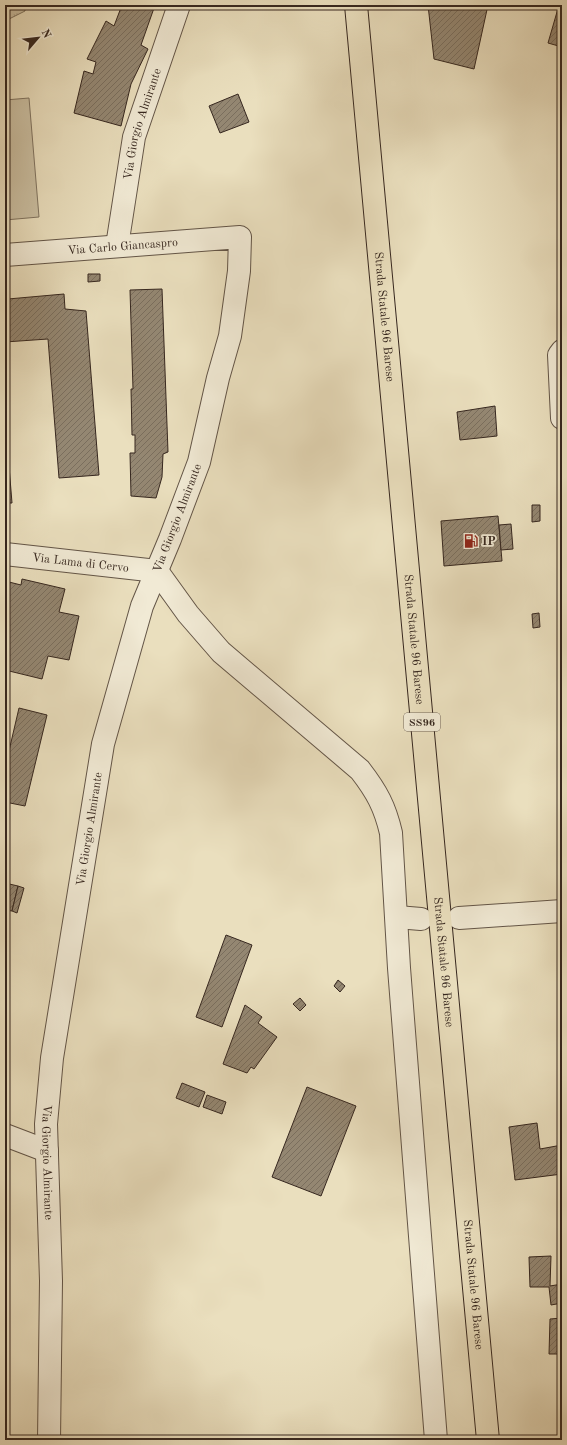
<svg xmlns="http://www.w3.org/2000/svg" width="567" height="1445" viewBox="0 0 567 1445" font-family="'Old Standard TT',serif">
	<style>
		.grass { fill: url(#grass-tufts); stroke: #807461 }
		.pitch { fill: #cbc0a3; stroke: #807461 }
		.building { fill: url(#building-hatch); stroke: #36271f }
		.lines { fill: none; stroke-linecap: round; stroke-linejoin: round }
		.street-casing { stroke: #635547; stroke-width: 24 }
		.primary-casing { stroke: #36271f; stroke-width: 24 }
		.street { stroke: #f1ead5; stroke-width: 22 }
		.primary { stroke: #eadfbe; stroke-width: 22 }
		.labels { text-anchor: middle; stroke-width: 3.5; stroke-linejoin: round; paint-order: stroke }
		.shield { fill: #f1ead5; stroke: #6e6256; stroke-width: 1 }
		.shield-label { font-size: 11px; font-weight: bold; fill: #36271f }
		.street-label { font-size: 12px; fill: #36271f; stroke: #f1ead5 }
		.poi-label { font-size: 12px; font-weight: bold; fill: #36271f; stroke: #f1ead5; text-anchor: start }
	</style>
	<defs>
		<pattern id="grass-tufts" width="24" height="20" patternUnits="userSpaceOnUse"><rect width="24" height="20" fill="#cbc0a3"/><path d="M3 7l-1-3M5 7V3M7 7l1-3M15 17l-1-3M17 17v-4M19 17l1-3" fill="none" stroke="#afa58c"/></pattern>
		<pattern id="building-hatch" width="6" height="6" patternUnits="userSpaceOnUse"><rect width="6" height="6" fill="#948772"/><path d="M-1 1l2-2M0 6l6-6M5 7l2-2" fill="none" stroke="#7a6e5d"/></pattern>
	</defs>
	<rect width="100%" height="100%" fill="#eadfbe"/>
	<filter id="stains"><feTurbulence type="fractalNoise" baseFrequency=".005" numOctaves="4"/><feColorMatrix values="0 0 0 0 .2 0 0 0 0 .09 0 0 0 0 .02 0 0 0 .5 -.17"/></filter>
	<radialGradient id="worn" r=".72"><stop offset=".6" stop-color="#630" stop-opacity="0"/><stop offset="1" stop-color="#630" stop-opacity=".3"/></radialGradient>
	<!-- grass -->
	<path class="grass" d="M 5,5 L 25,5 L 25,11 L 5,21 Z"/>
	<!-- pitch -->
	<path class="pitch" d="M 29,98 L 39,217 L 5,220 L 5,100 Z"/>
	<!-- building -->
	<g class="building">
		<path d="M 122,5 L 160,5 L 159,9 L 154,8 L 141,45 L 148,49 L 131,84 L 121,126 L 74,113 L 84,71 L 93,74 L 96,62 L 87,59 L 106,21 L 114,26 Z"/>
		<path d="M 428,5 L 488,5 L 474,69 L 434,59 Z"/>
		<path d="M 559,5 L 562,5 L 562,47 L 548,43 Z"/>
		<path d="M 238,94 L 249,122 L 220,133 L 209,106 Z"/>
		<path d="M 88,274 L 100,274 L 100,281 L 88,282 Z"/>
		<path d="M 162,289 L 168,452 L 163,454 L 162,477 L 156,498 L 131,496 L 130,453 L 135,453 L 135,435 L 132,435 L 131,389 L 133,389 L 130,290 Z"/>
		<path d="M 5,292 L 8,292 L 8,299 L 64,294 L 65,309 L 86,311 L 99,475 L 59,478 L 48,339 L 5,342 Z"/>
		<path d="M 495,406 L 497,436 L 460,440 L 457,412 Z"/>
		<path d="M 5,417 L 12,503 L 5,503 Z"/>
		<path d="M 532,505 L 540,505 L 540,521 L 532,522 Z"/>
		<path d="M 498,516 L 502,561 L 444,566 L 441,521 Z"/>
		<path d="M 511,524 L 513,549 L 501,550 L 499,525 Z"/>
		<path d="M 22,579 L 65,589 L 59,612 L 79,616 L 69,660 L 48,656 L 42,679 L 5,670 L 5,581 L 21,585 Z"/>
		<path d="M 539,613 L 540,627 L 533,628 L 532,614 Z"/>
		<path d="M 19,708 L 47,715 L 25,806 L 5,802 L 5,768 Z"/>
		<path d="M 5,883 L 18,886 L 12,911 L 5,910 Z"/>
		<path d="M 18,886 L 24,888 L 17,913 L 12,911 Z"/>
		<path d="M 226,935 L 252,945 L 222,1027 L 196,1017 Z"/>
		<path d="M 338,980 L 345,986 L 340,992 L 334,986 Z"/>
		<path d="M 300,998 L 306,1005 L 300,1011 L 293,1004 Z"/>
		<path d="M 245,1005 L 262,1017 L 258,1023 L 277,1037 L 254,1069 L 251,1067 L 247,1073 L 223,1064 Z"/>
		<path d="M 182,1083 L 205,1092 L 199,1107 L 176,1098 Z"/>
		<path d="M 307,1087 L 356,1106 L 321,1196 L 272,1177 Z"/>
		<path d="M 207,1095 L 226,1102 L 222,1114 L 203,1107 Z"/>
		<path d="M 537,1123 L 540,1149 L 562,1145 L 562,1174 L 515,1180 L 509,1127 Z"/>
		<path d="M 551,1256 L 550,1286 L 562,1284 L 562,1303 L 551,1305 L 549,1287 L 530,1287 L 529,1257 Z"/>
		<path d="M 562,1318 L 562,1354 L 549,1354 L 550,1319 Z"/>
	</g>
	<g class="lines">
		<defs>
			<g id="street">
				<path id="s1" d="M 117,246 L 134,137 L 179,5"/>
				<path id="s2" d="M 5,255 L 240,237 L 239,271 L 230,336 L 218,378 L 199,462 L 170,539 L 142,606 L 103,744 L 52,1058 L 46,1124 L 51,1281 L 49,1440"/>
				<path d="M 562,351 L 559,355 L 562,418"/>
				<path id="s3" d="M 5,554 L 157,571"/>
				<path d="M 157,571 L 188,614 L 221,652 L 360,770 C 377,792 385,807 391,833 L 399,968 L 436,1440"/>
				<path d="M 397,917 L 421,919"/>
				<path d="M 459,918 L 562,911"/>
				<path d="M 5,1135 L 47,1151"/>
			</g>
			<g id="primary">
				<path id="s4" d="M 356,5 L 488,1440"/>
			</g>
		</defs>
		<!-- street casing -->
		<use href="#street" class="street-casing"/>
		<!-- primary casing -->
		<use href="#primary" class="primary-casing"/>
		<!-- street -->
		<use href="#street" class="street"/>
		<!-- primary -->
		<use href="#primary" class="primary"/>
	</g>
	<!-- icons -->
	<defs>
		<symbol id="fuel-bare" viewBox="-9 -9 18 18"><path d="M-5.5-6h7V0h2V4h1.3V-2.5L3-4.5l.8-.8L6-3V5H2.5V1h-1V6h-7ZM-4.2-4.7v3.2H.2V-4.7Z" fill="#8f2418" stroke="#f1ead5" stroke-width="2.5" paint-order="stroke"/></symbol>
	</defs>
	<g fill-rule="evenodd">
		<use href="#fuel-bare" x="461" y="531" width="20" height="20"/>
	</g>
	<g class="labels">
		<!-- shield labels -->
		<rect class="shield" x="404" y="713" width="36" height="18" rx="3"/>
		<g class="shield-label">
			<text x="422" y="726">SS96</text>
		</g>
		<!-- street labels -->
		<g class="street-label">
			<text dy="4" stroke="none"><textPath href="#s1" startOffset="125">Via Giorgio Almirante</textPath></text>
			<text dy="4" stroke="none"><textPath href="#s2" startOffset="118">Via Carlo Giancaspro</textPath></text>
			<text dy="4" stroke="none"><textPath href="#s4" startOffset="313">Strada Statale 96 Barese</textPath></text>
			<text transform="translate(177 518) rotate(-69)" y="4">Via Giorgio Almirante</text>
			<text dy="4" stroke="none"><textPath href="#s3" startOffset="76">Via Lama di Cervo</textPath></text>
			<text dy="4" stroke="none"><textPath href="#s4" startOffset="637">Strada Statale 96 Barese</textPath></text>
			<text transform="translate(89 829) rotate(-81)" y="4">Via Giorgio Almirante</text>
			<text dy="4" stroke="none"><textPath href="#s4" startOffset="961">Strada Statale 96 Barese</textPath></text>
			<text dy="4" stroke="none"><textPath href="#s2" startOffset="1186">Via Giorgio Almirante</textPath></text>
			<text dy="4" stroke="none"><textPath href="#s4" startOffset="1285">Strada Statale 96 Barese</textPath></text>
		</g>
		<!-- poi labels -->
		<g class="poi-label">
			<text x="482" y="545">IP</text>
		</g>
	</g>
	<!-- margin -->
	<rect width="567" height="1445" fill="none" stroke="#eadfbe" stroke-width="20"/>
	<rect x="6" y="6" width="555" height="1433" fill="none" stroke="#36271f" stroke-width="2"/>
	<rect x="10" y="10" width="547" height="1425" fill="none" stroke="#36271f"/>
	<!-- north arrow -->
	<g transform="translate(38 38) rotate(62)" stroke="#f1ead5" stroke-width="3" paint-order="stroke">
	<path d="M0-3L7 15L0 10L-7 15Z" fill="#36271f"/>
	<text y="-6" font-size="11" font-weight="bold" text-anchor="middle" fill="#36271f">N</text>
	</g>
	<rect width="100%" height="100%" filter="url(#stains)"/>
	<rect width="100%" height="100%" fill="url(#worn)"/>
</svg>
